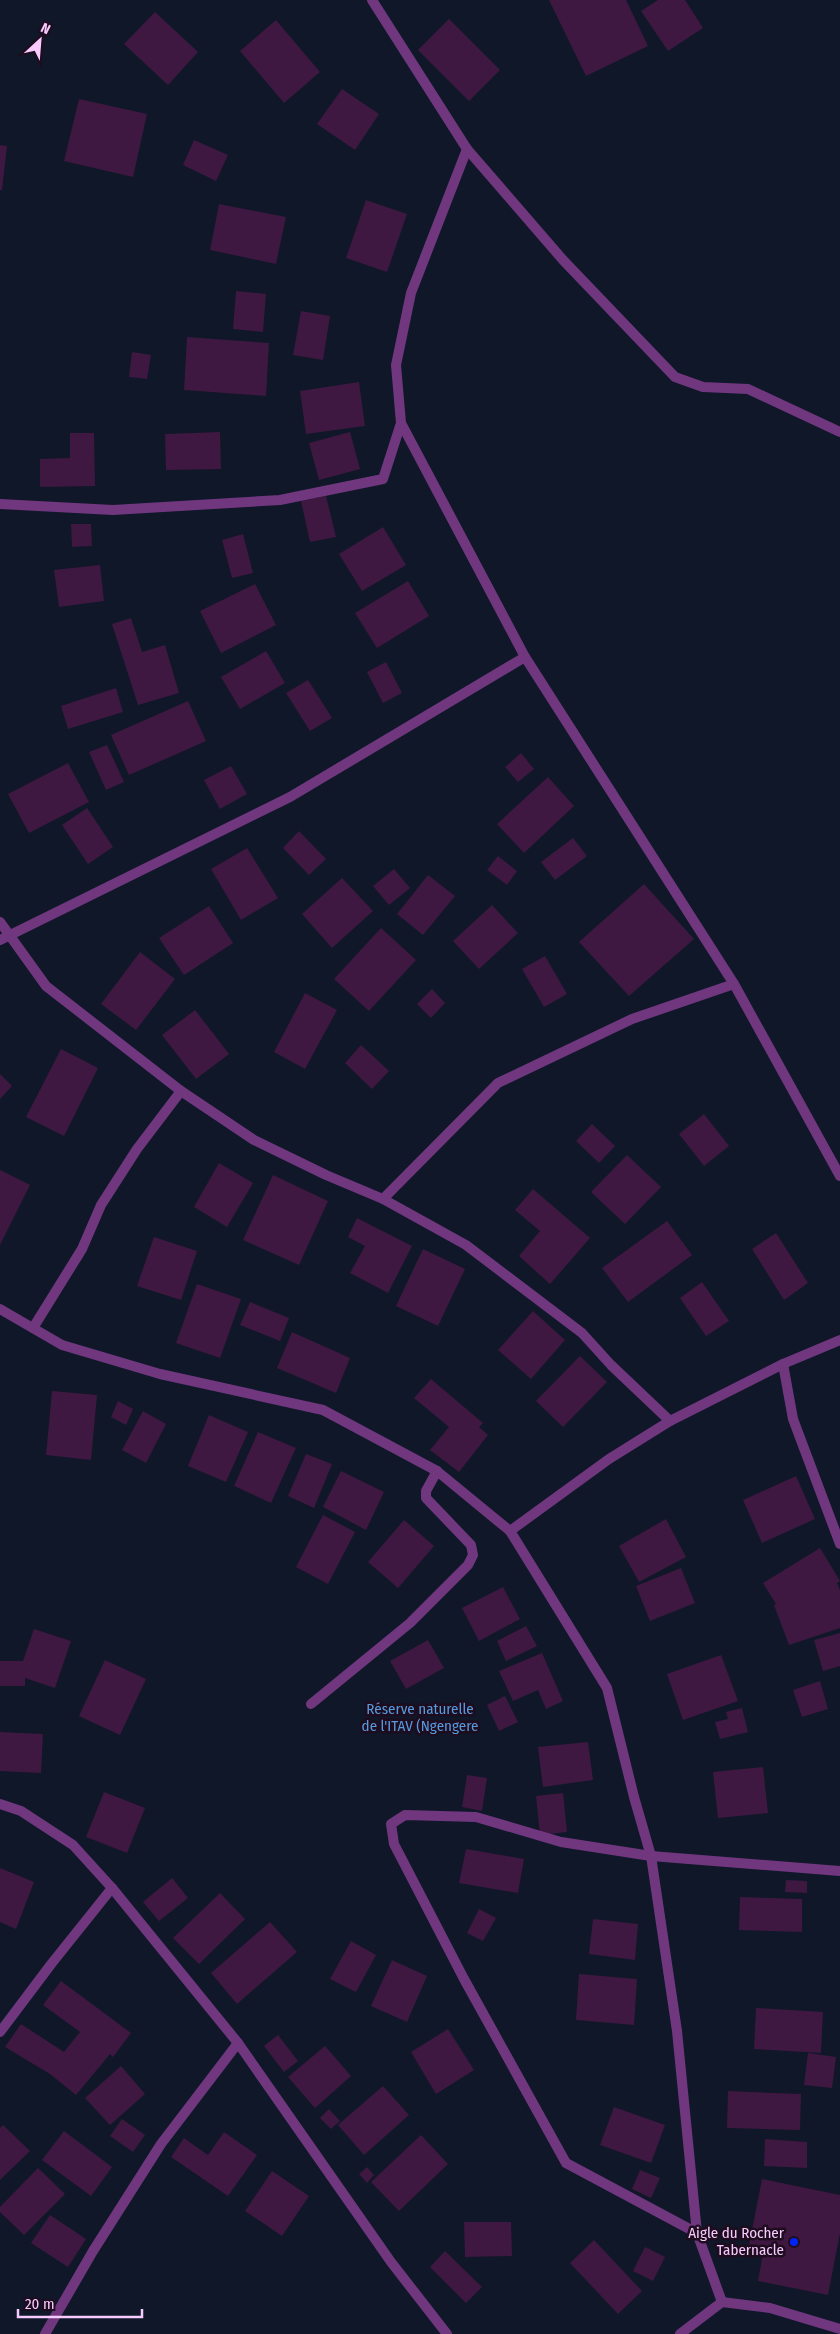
<svg xmlns="http://www.w3.org/2000/svg" width="840" height="2334" viewBox="0 0 840 2334" font-family="'Fira Sans Condensed',sans-serif">
	<style>
		.green { fill: #0f1729 }
		.building { fill: #3e1840 }
		.lines { fill: none; stroke-linecap: round; stroke-linejoin: round }
		.street { stroke: #70377f; stroke-width: 10 }
		.poi-dot { fill: #0024f6; stroke: #1e0c1f; stroke-width: 2 }
		.labels { text-anchor: middle; stroke-width: 5; stroke-linejoin: round; paint-order: stroke }
		.park-label { font-size: 15px; fill: #579bdf; stroke: #1e0c1f }
		.poi-label { font-size: 15px; fill: #f8cbff; stroke: #1e0c1f; text-anchor: end }
	</style>
	<rect width="100%" height="100%" fill="#1e0c1f"/>
	<!-- green -->
	<rect class="green" x="0" y="0" width="840" height="2334"/>
	<!-- building -->
	<g class="building">
		<path d="M 549,0 L 626,0 L 648,46 L 586,76 Z"/>
		<path d="M 658,0 L 685,0 L 703,28 L 668,51 L 641,11 Z"/>
		<path d="M 155,12 L 198,52 L 168,85 L 124,44 Z"/>
		<path d="M 449,19 L 500,70 L 469,101 L 418,50 Z"/>
		<path d="M 276,20 L 320,72 L 284,103 L 240,51 Z"/>
		<path d="M 342,89 L 379,114 L 355,150 L 317,124 Z"/>
		<path d="M 79,99 L 147,114 L 133,177 L 64,161 Z"/>
		<path d="M 194,140 L 228,155 L 216,181 L 183,165 Z"/>
		<path d="M 0,145 L 7,146 L 2,190 L 0,190 Z"/>
		<path d="M 366,200 L 407,214 L 387,272 L 346,258 Z"/>
		<path d="M 219,204 L 286,217 L 276,264 L 210,250 Z"/>
		<path d="M 236,291 L 266,294 L 263,332 L 233,329 Z"/>
		<path d="M 301,311 L 330,316 L 323,360 L 293,355 Z"/>
		<path d="M 187,337 L 269,343 L 266,396 L 184,390 Z"/>
		<path d="M 132,352 L 151,355 L 147,379 L 129,377 Z"/>
		<path d="M 359,382 L 365,426 L 306,434 L 300,391 Z"/>
		<path d="M 220,432 L 221,469 L 166,470 L 165,434 Z"/>
		<path d="M 350,432 L 360,469 L 319,480 L 309,443 Z"/>
		<path d="M 70,433 L 94,433 L 95,486 L 40,487 L 40,459 L 70,458 Z"/>
		<path d="M 326,496 L 336,537 L 310,542 L 301,501 Z"/>
		<path d="M 71,524 L 91,524 L 92,546 L 72,547 Z"/>
		<path d="M 383,527 L 406,565 L 362,591 L 339,554 Z"/>
		<path d="M 243,534 L 253,573 L 232,578 L 222,540 Z"/>
		<path d="M 100,565 L 104,601 L 59,607 L 54,570 Z"/>
		<path d="M 408,581 L 429,616 L 377,648 L 355,613 Z"/>
		<path d="M 255,584 L 276,625 L 221,653 L 200,611 Z"/>
		<path d="M 131,618 L 142,652 L 165,645 L 179,693 L 138,705 L 112,624 Z"/>
		<path d="M 266,651 L 285,683 L 240,709 L 221,677 Z"/>
		<path d="M 386,662 L 402,693 L 383,703 L 367,672 Z"/>
		<path d="M 308,680 L 332,718 L 310,731 L 286,693 Z"/>
		<path d="M 116,688 L 123,712 L 68,729 L 61,706 Z"/>
		<path d="M 188,701 L 206,741 L 129,775 L 111,735 Z"/>
		<path d="M 107,745 L 124,782 L 106,790 L 89,752 Z"/>
		<path d="M 521,753 L 534,769 L 518,782 L 505,767 Z"/>
		<path d="M 68,763 L 89,802 L 29,833 L 8,794 Z"/>
		<path d="M 231,766 L 247,794 L 220,809 L 204,780 Z"/>
		<path d="M 548,777 L 574,806 L 524,853 L 497,824 Z"/>
		<path d="M 87,808 L 113,847 L 88,864 L 62,825 Z"/>
		<path d="M 299,831 L 326,859 L 309,875 L 283,848 Z"/>
		<path d="M 573,838 L 587,856 L 555,880 L 541,862 Z"/>
		<path d="M 247,848 L 278,898 L 241,920 L 211,869 Z"/>
		<path d="M 498,856 L 517,871 L 507,885 L 487,870 Z"/>
		<path d="M 394,869 L 410,888 L 389,905 L 373,886 Z"/>
		<path d="M 428,875 L 455,896 L 423,935 L 397,914 Z"/>
		<path d="M 342,878 L 373,911 L 332,948 L 302,914 Z"/>
		<path d="M 644,884 L 694,939 L 629,996 L 579,942 Z"/>
		<path d="M 492,905 L 518,933 L 479,969 L 453,941 Z"/>
		<path d="M 209,906 L 233,943 L 184,975 L 159,938 Z"/>
		<path d="M 381,928 L 416,960 L 369,1011 L 334,979 Z"/>
		<path d="M 140,952 L 175,979 L 136,1030 L 101,1004 Z"/>
		<path d="M 545,956 L 567,994 L 544,1007 L 522,969 Z"/>
		<path d="M 432,989 L 445,1003 L 431,1018 L 417,1004 Z"/>
		<path d="M 305,993 L 337,1010 L 305,1069 L 274,1052 Z"/>
		<path d="M 195,1010 L 229,1054 L 196,1079 L 162,1035 Z"/>
		<path d="M 361,1045 L 389,1071 L 372,1089 L 345,1063 Z"/>
		<path d="M 61,1049 L 98,1068 L 64,1136 L 26,1117 Z"/>
		<path d="M 0,1074 L 12,1086 L 0,1099 Z"/>
		<path d="M 704,1114 L 729,1146 L 704,1166 L 679,1134 Z"/>
		<path d="M 592,1124 L 615,1146 L 599,1163 L 576,1141 Z"/>
		<path d="M 627,1155 L 661,1187 L 625,1224 L 591,1192 Z"/>
		<path d="M 219,1163 L 253,1183 L 227,1227 L 194,1207 Z"/>
		<path d="M 0,1170 L 30,1185 L 0,1245 Z"/>
		<path d="M 273,1175 L 328,1201 L 299,1265 L 243,1240 Z"/>
		<path d="M 533,1189 L 590,1238 L 550,1284 L 519,1256 L 540,1231 L 515,1210 Z"/>
		<path d="M 357,1218 L 412,1246 L 388,1293 L 350,1273 L 365,1246 L 348,1237 Z"/>
		<path d="M 667,1221 L 692,1255 L 628,1302 L 602,1268 Z"/>
		<path d="M 776,1233 L 808,1283 L 784,1300 L 752,1249 Z"/>
		<path d="M 154,1237 L 197,1251 L 181,1300 L 137,1286 Z"/>
		<path d="M 423,1249 L 465,1269 L 438,1326 L 396,1306 Z"/>
		<path d="M 702,1282 L 729,1321 L 706,1336 L 680,1298 Z"/>
		<path d="M 197,1284 L 241,1299 L 220,1358 L 176,1343 Z"/>
		<path d="M 250,1302 L 289,1318 L 280,1341 L 240,1325 Z"/>
		<path d="M 533,1311 L 565,1340 L 531,1379 L 498,1350 Z"/>
		<path d="M 292,1332 L 350,1358 L 336,1393 L 277,1368 Z"/>
		<path d="M 580,1356 L 607,1382 L 563,1427 L 536,1401 Z"/>
		<path d="M 431,1379 L 483,1423 L 479,1427 L 488,1435 L 459,1472 L 430,1450 L 449,1427 L 414,1398 Z"/>
		<path d="M 52,1391 L 97,1395 L 91,1460 L 46,1455 Z"/>
		<path d="M 118,1401 L 133,1409 L 126,1425 L 111,1417 Z"/>
		<path d="M 143,1411 L 166,1424 L 146,1463 L 122,1450 Z"/>
		<path d="M 209,1415 L 248,1432 L 226,1482 L 188,1466 Z"/>
		<path d="M 258,1432 L 296,1448 L 271,1503 L 234,1486 Z"/>
		<path d="M 306,1454 L 332,1464 L 314,1508 L 288,1496 Z"/>
		<path d="M 341,1471 L 384,1492 L 366,1530 L 323,1507 Z"/>
		<path d="M 796,1476 L 815,1519 L 762,1543 L 743,1500 Z"/>
		<path d="M 323,1515 L 355,1532 L 328,1584 L 296,1567 Z"/>
		<path d="M 666,1519 L 686,1557 L 639,1582 L 619,1546 Z"/>
		<path d="M 404,1520 L 434,1546 L 398,1588 L 368,1562 Z"/>
		<path d="M 820,1548 L 840,1581 L 837,1583 L 840,1590 L 840,1628 L 789,1645 L 774,1605 L 776,1604 L 763,1583 Z"/>
		<path d="M 681,1568 L 695,1603 L 650,1621 L 636,1586 Z"/>
		<path d="M 503,1587 L 520,1619 L 479,1641 L 462,1608 Z"/>
		<path d="M 526,1626 L 537,1646 L 506,1661 L 497,1641 Z"/>
		<path d="M 34,1629 L 71,1641 L 55,1688 L 25,1678 L 25,1686 L 0,1686 L 0,1661 L 23,1661 Z"/>
		<path d="M 840,1633 L 840,1666 L 823,1671 L 814,1640 Z"/>
		<path d="M 428,1640 L 444,1668 L 406,1689 L 390,1661 Z"/>
		<path d="M 542,1653 L 563,1701 L 546,1709 L 538,1690 L 513,1701 L 499,1671 Z"/>
		<path d="M 721,1655 L 738,1701 L 683,1720 L 667,1674 Z"/>
		<path d="M 105,1660 L 146,1679 L 120,1735 L 79,1716 Z"/>
		<path d="M 820,1681 L 828,1709 L 802,1717 L 793,1690 Z"/>
		<path d="M 505,1696 L 518,1722 L 499,1731 L 487,1705 Z"/>
		<path d="M 742,1708 L 748,1732 L 720,1739 L 715,1722 L 728,1719 L 726,1712 Z"/>
		<path d="M 0,1732 L 43,1734 L 41,1773 L 0,1771 Z"/>
		<path d="M 588,1742 L 593,1780 L 543,1787 L 538,1747 Z"/>
		<path d="M 763,1767 L 768,1813 L 718,1818 L 713,1772 Z"/>
		<path d="M 467,1775 L 487,1778 L 482,1811 L 462,1807 Z"/>
		<path d="M 104,1792 L 145,1808 L 127,1853 L 86,1837 Z"/>
		<path d="M 563,1793 L 567,1832 L 540,1835 L 536,1796 Z"/>
		<path d="M 466,1849 L 524,1859 L 518,1893 L 459,1883 Z"/>
		<path d="M 0,1868 L 34,1882 L 16,1929 L 0,1922 Z"/>
		<path d="M 172,1878 L 188,1898 L 159,1921 L 143,1902 Z"/>
		<path d="M 786,1880 L 807,1881 L 807,1893 L 785,1892 Z"/>
		<path d="M 220,1893 L 245,1919 L 199,1964 L 173,1938 Z"/>
		<path d="M 740,1897 L 802,1899 L 802,1932 L 739,1930 Z"/>
		<path d="M 479,1909 L 496,1918 L 483,1941 L 467,1933 Z"/>
		<path d="M 593,1919 L 638,1924 L 635,1960 L 589,1954 Z"/>
		<path d="M 270,1922 L 297,1952 L 237,2004 L 211,1973 Z"/>
		<path d="M 351,1941 L 376,1955 L 356,1992 L 330,1979 Z"/>
		<path d="M 392,1960 L 427,1976 L 407,2022 L 371,2006 Z"/>
		<path d="M 579,1974 L 637,1979 L 634,2025 L 576,2020 Z"/>
		<path d="M 61,1981 L 131,2033 L 113,2057 L 110,2054 L 76,2095 L 50,2074 L 5,2047 L 21,2024 L 64,2052 L 80,2032 L 43,2005 Z"/>
		<path d="M 756,2008 L 823,2012 L 821,2053 L 754,2049 Z"/>
		<path d="M 448,2029 L 474,2070 L 436,2094 L 411,2052 Z"/>
		<path d="M 278,2035 L 298,2061 L 284,2072 L 264,2046 Z"/>
		<path d="M 325,2046 L 351,2076 L 315,2108 L 288,2077 Z"/>
		<path d="M 808,2053 L 836,2057 L 832,2088 L 804,2085 Z"/>
		<path d="M 121,2066 L 145,2094 L 110,2125 L 85,2098 Z"/>
		<path d="M 383,2086 L 409,2115 L 364,2155 L 338,2125 Z"/>
		<path d="M 728,2091 L 801,2094 L 800,2130 L 727,2128 Z"/>
		<path d="M 614,2107 L 665,2125 L 651,2163 L 600,2145 Z"/>
		<path d="M 329,2109 L 340,2121 L 331,2129 L 320,2118 Z"/>
		<path d="M 122,2119 L 145,2135 L 133,2152 L 110,2136 Z"/>
		<path d="M 3,2125 L 30,2151 L 0,2180 L 0,2128 Z"/>
		<path d="M 64,2131 L 112,2167 L 91,2196 L 42,2160 Z"/>
		<path d="M 224,2132 L 257,2155 L 228,2196 L 171,2157 L 184,2138 L 208,2155 Z"/>
		<path d="M 421,2135 L 448,2164 L 399,2211 L 371,2182 Z"/>
		<path d="M 765,2139 L 807,2142 L 807,2168 L 764,2166 Z"/>
		<path d="M 367,2167 L 374,2175 L 367,2183 L 359,2174 Z"/>
		<path d="M 38,2168 L 65,2194 L 24,2235 L 0,2212 L 0,2207 Z"/>
		<path d="M 640,2170 L 660,2178 L 651,2198 L 632,2189 Z"/>
		<path d="M 272,2171 L 309,2196 L 282,2236 L 245,2211 Z"/>
		<path d="M 762,2179 L 840,2195 L 840,2233 L 828,2295 L 758,2281 L 763,2253 L 748,2250 Z"/>
		<path d="M 50,2215 L 86,2239 L 68,2267 L 31,2243 Z"/>
		<path d="M 464,2222 L 511,2222 L 512,2256 L 465,2257 Z"/>
		<path d="M 594,2240 L 642,2291 L 618,2314 L 570,2263 Z"/>
		<path d="M 645,2247 L 665,2257 L 653,2281 L 633,2271 Z"/>
		<path d="M 445,2251 L 482,2287 L 466,2303 L 430,2267 Z"/>
	</g>
	<g class="lines">
		<!-- street -->
		<g class="street">
			<path d="M 372,0 L 467,149 L 563,260 L 675,377 L 703,387 L 748,389 L 840,432"/>
			<path d="M 467,149 L 411,293 L 396,365 L 401,423 L 525,657 L 734,984 L 840,1176"/>
			<path d="M 0,504 L 113,510 L 280,500 L 383,479 L 401,423"/>
			<path d="M 0,922 L 46,986 L 181,1091 L 254,1140 L 326,1175 L 383,1199 L 466,1245 L 582,1333 L 611,1365 L 670,1421 L 783,1364 L 793,1419 L 840,1544"/>
			<path d="M 0,940 L 290,797 L 525,657"/>
			<path d="M 383,1199 L 498,1083 L 632,1019 L 734,984"/>
			<path d="M 0,1309 L 62,1345 L 160,1374 L 323,1410 L 437,1471 L 510,1531 L 607,1688 L 634,1797 L 651,1856 L 677,2031 L 697,2233 L 722,2302"/>
			<path d="M 33,1328 L 82,1249 L 101,1205 L 137,1149 L 181,1091"/>
			<path d="M 783,1364 L 840,1340"/>
			<path d="M 510,1531 L 609,1459 L 670,1421"/>
			<path d="M 311,1704 L 410,1623 L 468,1565 L 473,1555 L 471,1545 L 426,1498 L 426,1491 L 437,1471"/>
			<path d="M 0,1804 L 21,1811 L 73,1845 L 112,1888 L 238,2043 L 391,2262 L 447,2334"/>
			<path d="M 0,2032 L 52,1963 L 112,1888"/>
			<path d="M 697,2233 L 566,2163 L 464,1979 L 394,1844 L 391,1824 L 405,1815 L 476,1817 L 561,1842 L 651,1856 L 840,1871"/>
			<path d="M 45,2334 L 93,2251 L 161,2144 L 238,2043"/>
			<path d="M 680,2334 L 722,2302 L 770,2308 L 840,2329"/>
		</g>
	</g>
	<!-- markers -->
	<circle class="poi-dot" cx="794" cy="2242" r="5"/>
	<g class="labels">
		<!-- park labels -->
		<g class="park-label">
			<text x="420" y="1714">Réserve naturelle<tspan x="420" dy="17">de l'ITAV (Ngengere</tspan></text>
		</g>
		<!-- poi labels -->
		<g class="poi-label">
			<text x="784" y="2238">Aigle du Rocher<tspan x="784" dy="17">Tabernacle</tspan></text>
		</g>
	</g>
	<!-- north arrow -->
	<g transform="translate(40 40) rotate(26)" stroke="#1e0c1f" stroke-width="4" paint-order="stroke">
	<path d="M0-4L9 19L0 12L-9 19Z" fill="#f8cbff"/>
	<text y="-8" font-size="14" font-weight="bold" text-anchor="middle" fill="#f8cbff">N</text>
	</g>
	<!-- scale -->
	<path d="M18 2309v8h124v-8" fill="none" stroke="#f8cbff" stroke-width="2.5"/>
	<text x="25" y="2309" font-size="15" fill="#f8cbff" stroke="#1e0c1f" stroke-width="4" paint-order="stroke">20 m</text>
</svg>
